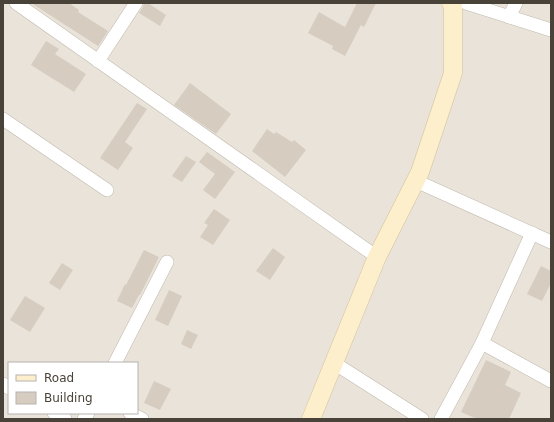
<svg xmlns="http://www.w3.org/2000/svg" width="554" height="422" viewBox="0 0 554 422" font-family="'DejaVu Sans',sans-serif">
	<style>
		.residential { fill: #e9e3d9; fill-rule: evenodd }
		.building { fill: #d6cdc0 }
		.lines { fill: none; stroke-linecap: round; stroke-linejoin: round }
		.street-casing { stroke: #c0b9ad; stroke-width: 14 }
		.secondary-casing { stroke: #d3c29b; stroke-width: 19 }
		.street { stroke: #fff; stroke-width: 13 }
		.secondary { stroke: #fdefcc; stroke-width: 18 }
	</style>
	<rect width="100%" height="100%" fill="#f5f1eb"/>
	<!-- residential -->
	<path class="residential" d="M 3,3 L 551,3 L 551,419 L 3,419 ZM 9,363 L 137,363 L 137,413 L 9,413 Z"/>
	<!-- building -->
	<g class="building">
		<path d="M 31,3 L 69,3 L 79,10 L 78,12 L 108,31 L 98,46 Z"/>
		<path d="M 144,3 L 148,3 L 166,15 L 160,26 L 139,13 L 143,7 Z"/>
		<path d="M 357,3 L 376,3 L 364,27 L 361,25 L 345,56 L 332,49 L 333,46 L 308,33 L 319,12 L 345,27 Z"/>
		<path d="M 46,41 L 59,49 L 55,54 L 86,74 L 74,92 L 31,65 Z"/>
		<path d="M 190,83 L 231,114 L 216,134 L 174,105 Z"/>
		<path d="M 137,103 L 147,109 L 125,142 L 133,148 L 118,170 L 100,158 Z"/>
		<path d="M 267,129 L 274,134 L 276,132 L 292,142 L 294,140 L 306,150 L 285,177 L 252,151 Z"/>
		<path d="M 207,152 L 235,172 L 215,199 L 203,190 L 215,174 L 199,162 Z"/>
		<path d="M 186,156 L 196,162 L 182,182 L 172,176 Z"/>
		<path d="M 214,209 L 230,220 L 213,245 L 200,237 L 208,225 L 204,223 Z"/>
		<path d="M 273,248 L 285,257 L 270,280 L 256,271 Z"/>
		<path d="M 144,250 L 159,257 L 140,295 L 139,295 L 132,308 L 117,301 L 125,284 L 126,285 Z"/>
		<path d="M 62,263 L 73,270 L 60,290 L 49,283 Z"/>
		<path d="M 541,266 L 551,271 L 551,283 L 542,301 L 527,294 Z"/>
		<path d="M 169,290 L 182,296 L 168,326 L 155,320 Z"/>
		<path d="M 25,296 L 45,308 L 30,332 L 10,320 Z"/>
		<path d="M 187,330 L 198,335 L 191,349 L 181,344 Z"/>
		<path d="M 486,360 L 511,372 L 505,385 L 521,393 L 509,419 L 477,419 L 461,412 Z"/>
		<path d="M 154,381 L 171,389 L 160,410 L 144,403 Z"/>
	</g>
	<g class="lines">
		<defs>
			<g id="street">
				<path d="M 16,3 L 377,257"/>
				<path d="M 466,3 L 551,30"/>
				<path d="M 509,17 L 516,3"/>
				<path d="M 98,61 L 136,3"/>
				<path d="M 3,119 L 107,190"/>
				<path d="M 416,181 L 551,242"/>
				<path d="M 482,343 L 551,381"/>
				<path d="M 115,363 L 167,262"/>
				<path d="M 334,363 L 422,419"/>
				<path d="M 3,384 L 9,388"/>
				<path d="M 54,413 L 65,419"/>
				<path d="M 130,413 L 142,419"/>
				<path d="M 84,419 L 88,413"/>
				<path d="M 441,419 L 482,343 L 532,233"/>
			</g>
			<path id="secondary" d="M 311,419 L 377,257 L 420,172 L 453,73 L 453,6 L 451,3"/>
		</defs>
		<!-- street casing -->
		<use href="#street" class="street-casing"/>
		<!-- secondary casing -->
		<use href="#secondary" class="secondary-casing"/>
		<!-- street -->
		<use href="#street" class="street"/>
		<!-- secondary -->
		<use href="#secondary" class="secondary"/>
	</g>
	<!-- border -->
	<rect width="554" height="422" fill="none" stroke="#494239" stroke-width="8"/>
	<!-- legend -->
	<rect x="8" y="362" width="130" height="52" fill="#ffffff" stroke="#b6b3b0"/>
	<rect x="16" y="375" width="20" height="6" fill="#fdefcc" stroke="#b6b3b0"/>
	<text x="44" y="382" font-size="12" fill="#494239">Road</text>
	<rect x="16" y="392" width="20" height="12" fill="#d6cdc0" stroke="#b6b3b0"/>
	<text x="44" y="402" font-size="12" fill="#494239">Building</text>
</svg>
